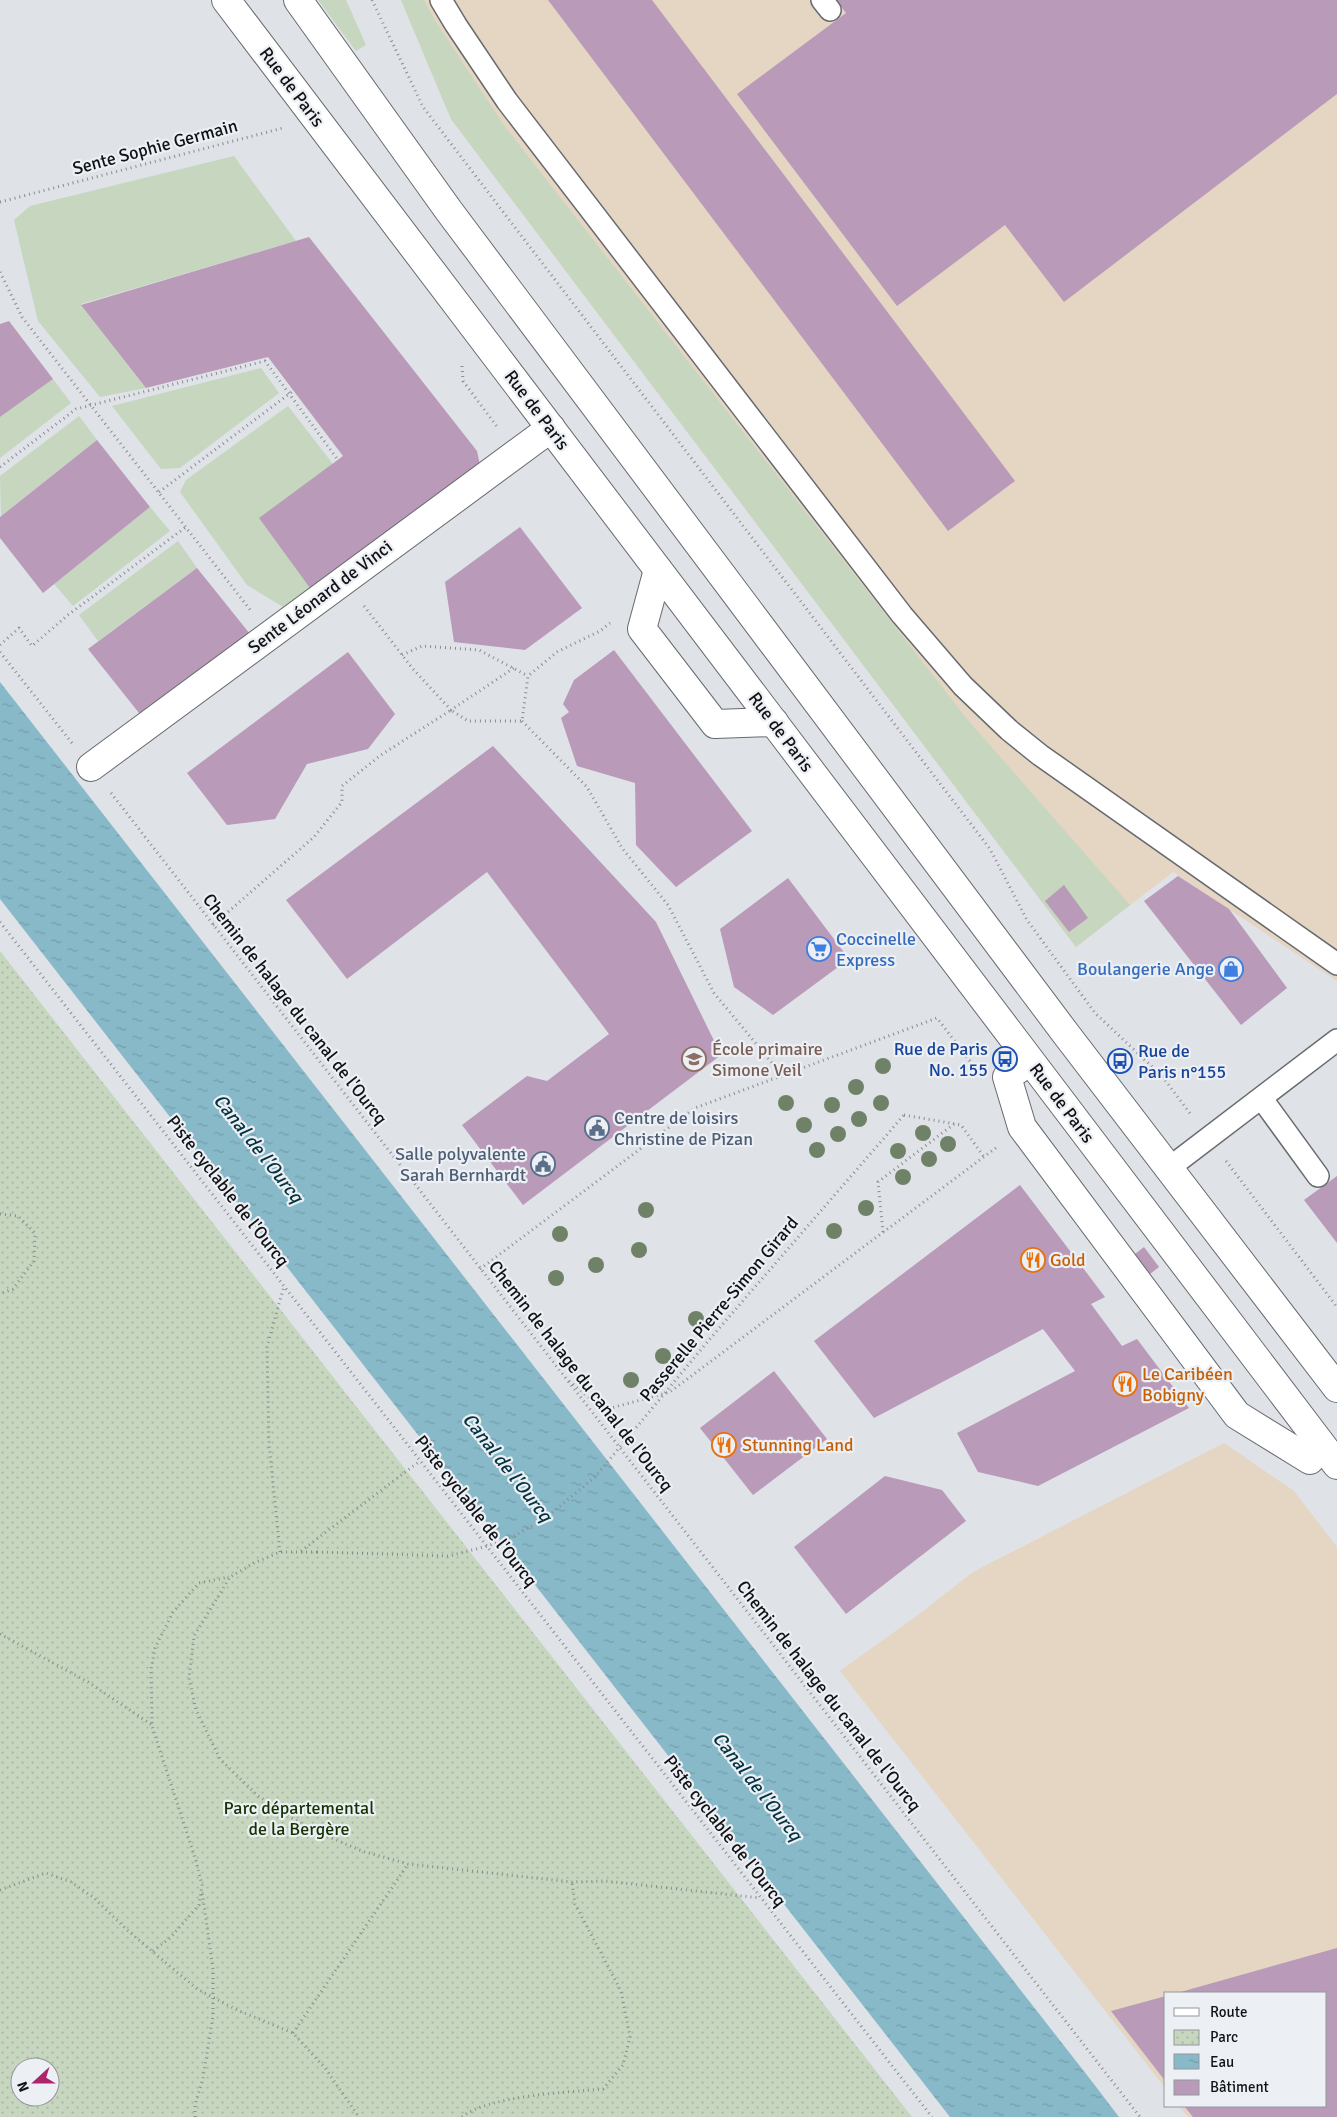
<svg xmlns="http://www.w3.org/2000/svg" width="1337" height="2117" viewBox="0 0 1337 2117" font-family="Signika,sans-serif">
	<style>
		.industrial { fill: #e5d5c3 }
		.grass { fill: #c6d6bf }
		.park { fill: url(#park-dots); fill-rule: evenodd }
		.water { fill: url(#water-ripples) }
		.building { fill: #b99ab9 }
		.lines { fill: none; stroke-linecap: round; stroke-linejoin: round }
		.lane-casing { stroke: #676a6e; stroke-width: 24 }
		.street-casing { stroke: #676a6e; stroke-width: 30 }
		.primary-casing { stroke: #676a6e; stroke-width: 30 }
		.path { stroke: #8a8c90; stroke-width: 3; stroke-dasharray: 1 4; stroke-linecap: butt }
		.lane { stroke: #fff; stroke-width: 21 }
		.street { stroke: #fff; stroke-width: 28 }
		.primary { stroke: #fff; stroke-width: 28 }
		.path-bridge { stroke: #8a8c90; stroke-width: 3; stroke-dasharray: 1 4; stroke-linecap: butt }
		.tree { fill: #6f8268 }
		.labels { text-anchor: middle; stroke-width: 4.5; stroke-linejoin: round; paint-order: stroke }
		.street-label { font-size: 18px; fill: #111214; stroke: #eceff4 }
		.shop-label { font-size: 18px; fill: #366cbe; stroke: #eceff4; text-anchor: start }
		.education-label { font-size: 18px; fill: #785e54; stroke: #eceff4; text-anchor: start }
		.transit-label { font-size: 18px; fill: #164399; stroke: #eceff4; text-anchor: end }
		.service-label { font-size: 18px; fill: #4e5e75; stroke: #eceff4; text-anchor: start }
		.food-label { font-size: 18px; fill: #c56008; stroke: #eceff4; text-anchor: start }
		.park-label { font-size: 18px; fill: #133400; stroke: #eceff4 }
		.water-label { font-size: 19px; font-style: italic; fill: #043440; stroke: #eceff4 }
	</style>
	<defs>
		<pattern id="park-dots" width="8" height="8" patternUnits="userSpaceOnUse" patternTransform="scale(1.25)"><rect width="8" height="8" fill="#c6d6bf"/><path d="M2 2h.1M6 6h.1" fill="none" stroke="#a9b7a3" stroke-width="1.8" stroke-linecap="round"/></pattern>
		<pattern id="water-ripples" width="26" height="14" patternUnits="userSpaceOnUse" patternTransform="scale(1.25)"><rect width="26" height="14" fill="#87b9c9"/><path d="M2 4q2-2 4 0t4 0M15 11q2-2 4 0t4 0" fill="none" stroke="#749eac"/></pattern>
	</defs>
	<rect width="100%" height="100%" fill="#dfe2e7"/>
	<!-- industrial -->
	<g class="industrial">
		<path d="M 401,0 L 1337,0 L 1337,981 L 1173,872 L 1076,947 L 451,119 Z"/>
		<path d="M 1224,1443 L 1294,1491 L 1337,1547 L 1337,2117 L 1188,2117 L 1179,2106 L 1326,2106 L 1326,1993 L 1166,1993 L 1166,2089 L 840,1671 L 922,1612 L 973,1572 Z"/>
	</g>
	<!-- grass -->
	<g class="grass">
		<path d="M 318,0 L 346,0 L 366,45 L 356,51 Z"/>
		<path d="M 401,0 L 424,0 L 436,22 L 503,124 L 967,719 L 1130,905 L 1076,947 L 451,119 Z"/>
		<path d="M 234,156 L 296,241 L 81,304 L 146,388 L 100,397 L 38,321 L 14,220 L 30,206 Z"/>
		<path d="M 261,368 L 279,393 L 180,468 L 161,469 L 112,406 Z"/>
		<path d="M 53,379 L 71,403 L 0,458 L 0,417 Z"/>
		<path d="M 288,406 L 333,464 L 310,588 L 283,607 L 247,585 L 180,492 L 186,480 Z"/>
		<path d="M 79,416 L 97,440 L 1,516 L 0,476 Z"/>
		<path d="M 150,507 L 170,531 L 73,606 L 54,584 Z"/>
		<path d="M 178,541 L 197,568 L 98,641 L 79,615 Z"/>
	</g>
	<!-- park -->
	<path class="park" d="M 0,951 L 912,2117 L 0,2117 ZM 20,2067 L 50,2067 L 50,2097 L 20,2097 Z"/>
	<!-- water -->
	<path class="water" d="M 0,682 L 1097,2088 L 1119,2117 L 950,2117 L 0,899 Z"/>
	<!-- building -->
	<g class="building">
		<path d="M 548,0 L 652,0 L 1015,481 L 948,531 Z"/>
		<path d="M 836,0 L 1337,0 L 1337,94 L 1064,302 L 1005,225 L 897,306 L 737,94 L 846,13 Z"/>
		<path d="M 309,237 L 477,451 L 480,465 L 310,588 L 259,518 L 343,456 L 268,357 L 146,388 L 81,305 Z"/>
		<path d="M 9,321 L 53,379 L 0,417 L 0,324 Z"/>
		<path d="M 97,440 L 150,507 L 43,593 L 0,538 L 0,517 Z"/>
		<path d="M 520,527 L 582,608 L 525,650 L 454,642 L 445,582 Z"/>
		<path d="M 197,568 L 254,639 L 143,718 L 88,649 Z"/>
		<path d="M 614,650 L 752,831 L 676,887 L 636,845 L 635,783 L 577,766 L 561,718 L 569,712 L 563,704 L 574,680 Z"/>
		<path d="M 348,652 L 395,714 L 368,749 L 307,764 L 275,819 L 227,825 L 187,773 Z"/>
		<path d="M 493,746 L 656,922 L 721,1055 L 523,1205 L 462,1125 L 527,1076 L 547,1081 L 609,1034 L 487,872 L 347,979 L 286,900 Z"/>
		<path d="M 1178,876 L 1229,909 L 1287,988 L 1241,1025 L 1144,901 Z"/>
		<path d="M 788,878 L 849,959 L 773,1015 L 734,987 L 720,929 Z"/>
		<path d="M 1064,885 L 1088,918 L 1069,932 L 1045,901 Z"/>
		<path d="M 1337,1176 L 1337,1243 L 1304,1200 Z"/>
		<path d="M 1020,1185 L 1105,1297 L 1091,1304 L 1122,1346 L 1137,1339 L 1189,1408 L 1038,1486 L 978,1472 L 957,1433 L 1075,1371 L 1043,1329 L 874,1418 L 814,1341 Z"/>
		<path d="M 1144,1247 L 1159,1267 L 1150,1274 L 1135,1254 Z"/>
		<path d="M 774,1371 L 827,1439 L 753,1495 L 700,1428 Z"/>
		<path d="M 885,1476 L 942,1490 L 966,1521 L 846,1614 L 794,1547 Z"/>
		<path d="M 1337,1948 L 1337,2117 L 1193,2117 L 1184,2106 L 1326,2106 L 1326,1993 L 1177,1993 Z"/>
		<path d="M 1166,1996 L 1166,2082 L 1111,2011 Z"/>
	</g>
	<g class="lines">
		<defs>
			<g id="lane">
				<path d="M 441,0 L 456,25 L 507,101 L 902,615 L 963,686 L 1009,730 L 1040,755 L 1337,964"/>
				<path d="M 822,0 L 830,10"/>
				<path d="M 1262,1099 L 1318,1176"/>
				<path d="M 1169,1168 L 1337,1040"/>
			</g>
			<g id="street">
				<path d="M 658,570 L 642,629 L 715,724 L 774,722"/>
				<path d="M 91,767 L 551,428"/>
				<path d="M 1030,1061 L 1007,1077 L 1022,1127 L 1237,1415 L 1310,1460"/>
			</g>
			<g id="primary">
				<path d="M 226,0 L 1337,1465"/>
				<path d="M 298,0 L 449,211 L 1066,1034 L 1337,1388"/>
			</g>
		</defs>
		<!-- lane casing -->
		<use href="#lane" class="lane-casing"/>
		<!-- street casing -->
		<use href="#street" class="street-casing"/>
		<!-- primary casing -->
		<use href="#primary" class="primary-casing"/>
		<!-- path -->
		<g class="path">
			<path d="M 372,0 L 423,107 L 990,849 L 1027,920 L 1095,1013 L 1162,1076 L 1192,1116"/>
			<path d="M 0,202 L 283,128"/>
			<path d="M 0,272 L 22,317 L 251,611"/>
			<path d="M 462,366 L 463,381 L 498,428"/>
			<path d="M 0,467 L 76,409 L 265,361 L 338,460"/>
			<path d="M 159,492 L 293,391"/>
			<path d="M 364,606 L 413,669 L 451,710 L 514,668"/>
			<path d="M 0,645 L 19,628 L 32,646 L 68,615 L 186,527"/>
			<path d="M 0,652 L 72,743"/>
			<path d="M 402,655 L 422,646 L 479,650 L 528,676"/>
			<path d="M 522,721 L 587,787 L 622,848 L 668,905 L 714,993 L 782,1075"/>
			<path d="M 111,793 L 1140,2117"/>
			<path d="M 0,922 L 932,2117"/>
			<path d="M 213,925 L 314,837 L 342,802 L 342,786 L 381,755 L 451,710 L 468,721 L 522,721 L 528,676 L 557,652 L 600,631 L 610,623"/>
			<path d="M 904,1115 L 961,1125 L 984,1157"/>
			<path d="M 1226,1161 L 1337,1307"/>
			<path d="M 0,1214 L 18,1216 L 35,1233 L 34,1261 L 13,1289 L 0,1294"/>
			<path d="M 883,1232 L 878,1182 L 954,1124"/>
			<path d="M 480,1269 L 695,1108 L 937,1018 L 977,1070"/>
			<path d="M 569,1381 L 604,1410 L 670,1392 L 997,1147"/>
			<path d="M 604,1411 L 628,1438"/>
			<path d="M 301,1551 L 420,1461"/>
			<path d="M 280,1552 L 269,1444 L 267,1347 L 284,1286"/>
			<path d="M 317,1552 L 280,1552 L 254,1563 L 230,1577 L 194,1636 L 189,1678 L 196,1710 L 220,1759 L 258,1796 L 308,1828 L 362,1851 L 408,1864 L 572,1882 L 605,1881 L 760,1898"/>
			<path d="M 0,1634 L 88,1682 L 152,1725"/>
			<path d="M 0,1890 L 46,1873 L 71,1882 L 93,1897 L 127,1930 L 197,1989 L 237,2010 L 293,2033 L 325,2068 L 359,2117"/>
			<path d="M 153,1951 L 170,1938 L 199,1905 L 202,1885 L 196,1861 L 152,1726 L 151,1670 L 155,1648 L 173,1612 L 199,1583 L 229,1577"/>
			<path d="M 293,2033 L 408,1864"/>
			<path d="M 195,2117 L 195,2105 L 203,2078 L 213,2016 L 213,1969 L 202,1891"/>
			<path d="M 462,2117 C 487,2096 568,2092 603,2089 L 623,2065 L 630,2037 L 621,1991 L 575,1904 L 572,1882"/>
		</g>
		<!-- lane -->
		<use href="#lane" class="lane"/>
		<!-- street -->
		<use href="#street" class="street"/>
		<!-- primary -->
		<use href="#primary" class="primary"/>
		<!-- path-bridge -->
		<path class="path-bridge" d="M 317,1552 L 449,1556 L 488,1546 L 516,1535 L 548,1516 L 595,1477 L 709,1340 L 904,1115"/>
	</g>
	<!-- trees -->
	<g class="tree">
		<circle cx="883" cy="1066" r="8"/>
		<circle cx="856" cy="1087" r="8"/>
		<circle cx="786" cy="1103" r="8"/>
		<circle cx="881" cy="1103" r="8"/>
		<circle cx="832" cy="1105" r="8"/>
		<circle cx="859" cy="1119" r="8"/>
		<circle cx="804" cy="1125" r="8"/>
		<circle cx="923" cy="1133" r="8"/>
		<circle cx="838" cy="1134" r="8"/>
		<circle cx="948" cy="1144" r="8"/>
		<circle cx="817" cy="1150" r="8"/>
		<circle cx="898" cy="1151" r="8"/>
		<circle cx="929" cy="1159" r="8"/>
		<circle cx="903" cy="1177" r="8"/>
		<circle cx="866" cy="1208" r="8"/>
		<circle cx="646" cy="1210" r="8"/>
		<circle cx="834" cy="1231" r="8"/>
		<circle cx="560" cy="1234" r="8"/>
		<circle cx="639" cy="1250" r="8"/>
		<circle cx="596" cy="1265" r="8"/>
		<circle cx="556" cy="1278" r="8"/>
		<circle cx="696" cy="1319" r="8"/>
		<circle cx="663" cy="1356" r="8"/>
		<circle cx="631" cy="1380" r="8"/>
	</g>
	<!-- icons -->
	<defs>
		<symbol id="supermarket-ring" viewBox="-11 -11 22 22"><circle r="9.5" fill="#eceff4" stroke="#3f7fe0" stroke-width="1.5"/><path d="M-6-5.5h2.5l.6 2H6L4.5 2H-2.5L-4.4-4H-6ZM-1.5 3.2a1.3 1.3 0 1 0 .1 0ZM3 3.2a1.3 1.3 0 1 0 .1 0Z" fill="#3f7fe0"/></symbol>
		<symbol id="shop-ring" viewBox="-11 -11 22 22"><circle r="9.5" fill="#eceff4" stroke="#3f7fe0" stroke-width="1.5"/><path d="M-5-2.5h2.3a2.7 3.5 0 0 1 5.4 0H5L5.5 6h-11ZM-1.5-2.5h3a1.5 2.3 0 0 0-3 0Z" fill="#3f7fe0"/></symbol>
		<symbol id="school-ring" viewBox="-11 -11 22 22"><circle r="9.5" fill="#eceff4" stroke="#8d6e63" stroke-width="1.5"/><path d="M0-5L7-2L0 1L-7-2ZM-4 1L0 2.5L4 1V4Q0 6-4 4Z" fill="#8d6e63"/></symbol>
		<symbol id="bus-ring" viewBox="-11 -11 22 22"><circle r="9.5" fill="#eceff4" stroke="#1a4fb4" stroke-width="1.5"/><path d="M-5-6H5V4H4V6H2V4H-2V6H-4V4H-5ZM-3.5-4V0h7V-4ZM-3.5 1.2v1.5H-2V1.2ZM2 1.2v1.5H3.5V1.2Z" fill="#1a4fb4"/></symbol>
		<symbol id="civic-ring" viewBox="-11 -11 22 22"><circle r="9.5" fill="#eceff4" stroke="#5c6f8a" stroke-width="1.5"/><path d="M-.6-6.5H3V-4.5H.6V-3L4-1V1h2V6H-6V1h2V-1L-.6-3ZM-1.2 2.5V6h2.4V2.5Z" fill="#5c6f8a"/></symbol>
		<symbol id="restaurant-ring" viewBox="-11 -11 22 22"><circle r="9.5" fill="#eceff4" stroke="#e8710a" stroke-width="1.5"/><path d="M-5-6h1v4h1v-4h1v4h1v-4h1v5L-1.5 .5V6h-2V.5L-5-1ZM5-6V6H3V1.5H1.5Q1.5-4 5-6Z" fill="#e8710a"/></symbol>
	</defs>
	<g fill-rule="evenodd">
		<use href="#supermarket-ring" x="805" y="935" width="28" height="28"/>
		<use href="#shop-ring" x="1217" y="955" width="28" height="28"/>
		<use href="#school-ring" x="680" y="1045" width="28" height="28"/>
		<use href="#bus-ring" x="991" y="1045" width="28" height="28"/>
		<use href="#bus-ring" x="1106" y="1047" width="28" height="28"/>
		<use href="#civic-ring" x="583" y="1114" width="28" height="28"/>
		<use href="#civic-ring" x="529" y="1150" width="28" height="28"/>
		<use href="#restaurant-ring" x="1019" y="1246" width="28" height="28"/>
		<use href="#restaurant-ring" x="1111" y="1370" width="28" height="28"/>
		<use href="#restaurant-ring" x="710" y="1431" width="28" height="28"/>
	</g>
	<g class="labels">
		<!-- street labels -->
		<g class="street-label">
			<text transform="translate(292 87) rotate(53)" y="6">Rue de Paris</text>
			<text transform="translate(155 147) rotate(-15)" y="6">Sente Sophie Germain</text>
			<text transform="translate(537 410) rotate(53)" y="6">Rue de Paris</text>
			<text transform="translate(320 597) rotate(-37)" y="6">Sente Léonard de Vinci</text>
			<text transform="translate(781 732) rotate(53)" y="6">Rue de Paris</text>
			<text transform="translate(295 1009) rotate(52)" y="6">Chemin de halage du canal de l'Ourcq</text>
			<text transform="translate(1062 1103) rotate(53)" y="6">Rue de Paris</text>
			<text transform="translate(228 1191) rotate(52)" y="6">Piste cyclable de l'Ourcq</text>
			<text transform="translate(719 1309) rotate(-50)" y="6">Passerelle Pierre-Simon Girard</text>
			<text transform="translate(581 1376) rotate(52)" y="6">Chemin de halage du canal de l'Ourcq</text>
			<text transform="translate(476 1511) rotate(52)" y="6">Piste cyclable de l'Ourcq</text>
			<text transform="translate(829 1696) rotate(52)" y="6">Chemin de halage du canal de l'Ourcq</text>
			<text transform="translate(725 1831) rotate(52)" y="6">Piste cyclable de l'Ourcq</text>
		</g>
		<!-- shop labels -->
		<g class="shop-label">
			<text x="836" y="945">Coccinelle<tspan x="836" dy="21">Express</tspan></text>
			<text x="1214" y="975" text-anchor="end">Boulangerie Ange</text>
		</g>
		<!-- education labels -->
		<g class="education-label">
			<text x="712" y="1055">École primaire<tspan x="712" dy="21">Simone Veil</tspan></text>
		</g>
		<!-- transit labels -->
		<g class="transit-label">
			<text x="988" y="1055">Rue de Paris<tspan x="988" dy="21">No. 155</tspan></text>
			<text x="1138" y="1057" text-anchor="start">Rue de<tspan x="1138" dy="21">Paris n°155</tspan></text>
		</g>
		<!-- service labels -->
		<g class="service-label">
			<text x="614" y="1124">Centre de loisirs<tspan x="614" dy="21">Christine de Pizan</tspan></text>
			<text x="526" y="1160" text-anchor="end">Salle polyvalente<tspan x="526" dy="21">Sarah Bernhardt</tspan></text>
		</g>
		<!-- food labels -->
		<g class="food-label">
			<text x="1050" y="1266">Gold</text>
			<text x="1142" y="1380">Le Caribéen<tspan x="1142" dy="21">Bobigny</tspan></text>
			<text x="742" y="1451">Stunning Land</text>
		</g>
		<!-- park labels -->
		<g class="park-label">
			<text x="299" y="1814">Parc départemental<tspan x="299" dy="21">de la Bergère</tspan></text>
		</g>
		<!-- water labels -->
		<g class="water-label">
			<text transform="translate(259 1148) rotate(52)" y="7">Canal de l'Ourcq</text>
			<text transform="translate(508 1467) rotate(52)" y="7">Canal de l'Ourcq</text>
			<text transform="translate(758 1786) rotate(52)" y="7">Canal de l'Ourcq</text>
		</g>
	</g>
	<!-- legend -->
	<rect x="1164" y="1992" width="162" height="115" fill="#eceff4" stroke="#94979a"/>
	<rect x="1174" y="2008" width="25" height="8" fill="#ffffff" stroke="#94979a"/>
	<text x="1210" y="2017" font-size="15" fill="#111214">Route</text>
	<rect x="1174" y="2030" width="25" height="15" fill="url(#park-dots)" stroke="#94979a"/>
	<text x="1210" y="2042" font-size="15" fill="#111214">Parc</text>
	<rect x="1174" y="2054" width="25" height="15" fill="url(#water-ripples)" stroke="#94979a"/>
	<text x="1210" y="2067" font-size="15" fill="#111214">Eau</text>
	<rect x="1174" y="2080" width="25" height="15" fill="#b99ab9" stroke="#94979a"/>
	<text x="1210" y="2092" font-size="15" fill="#111214">Bâtiment</text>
	<!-- north arrow -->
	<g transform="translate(35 2082) rotate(249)"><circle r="24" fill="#eceff4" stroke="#94979a"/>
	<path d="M0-4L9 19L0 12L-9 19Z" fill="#ad266c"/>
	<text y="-8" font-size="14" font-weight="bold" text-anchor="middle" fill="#111214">N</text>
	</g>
</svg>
